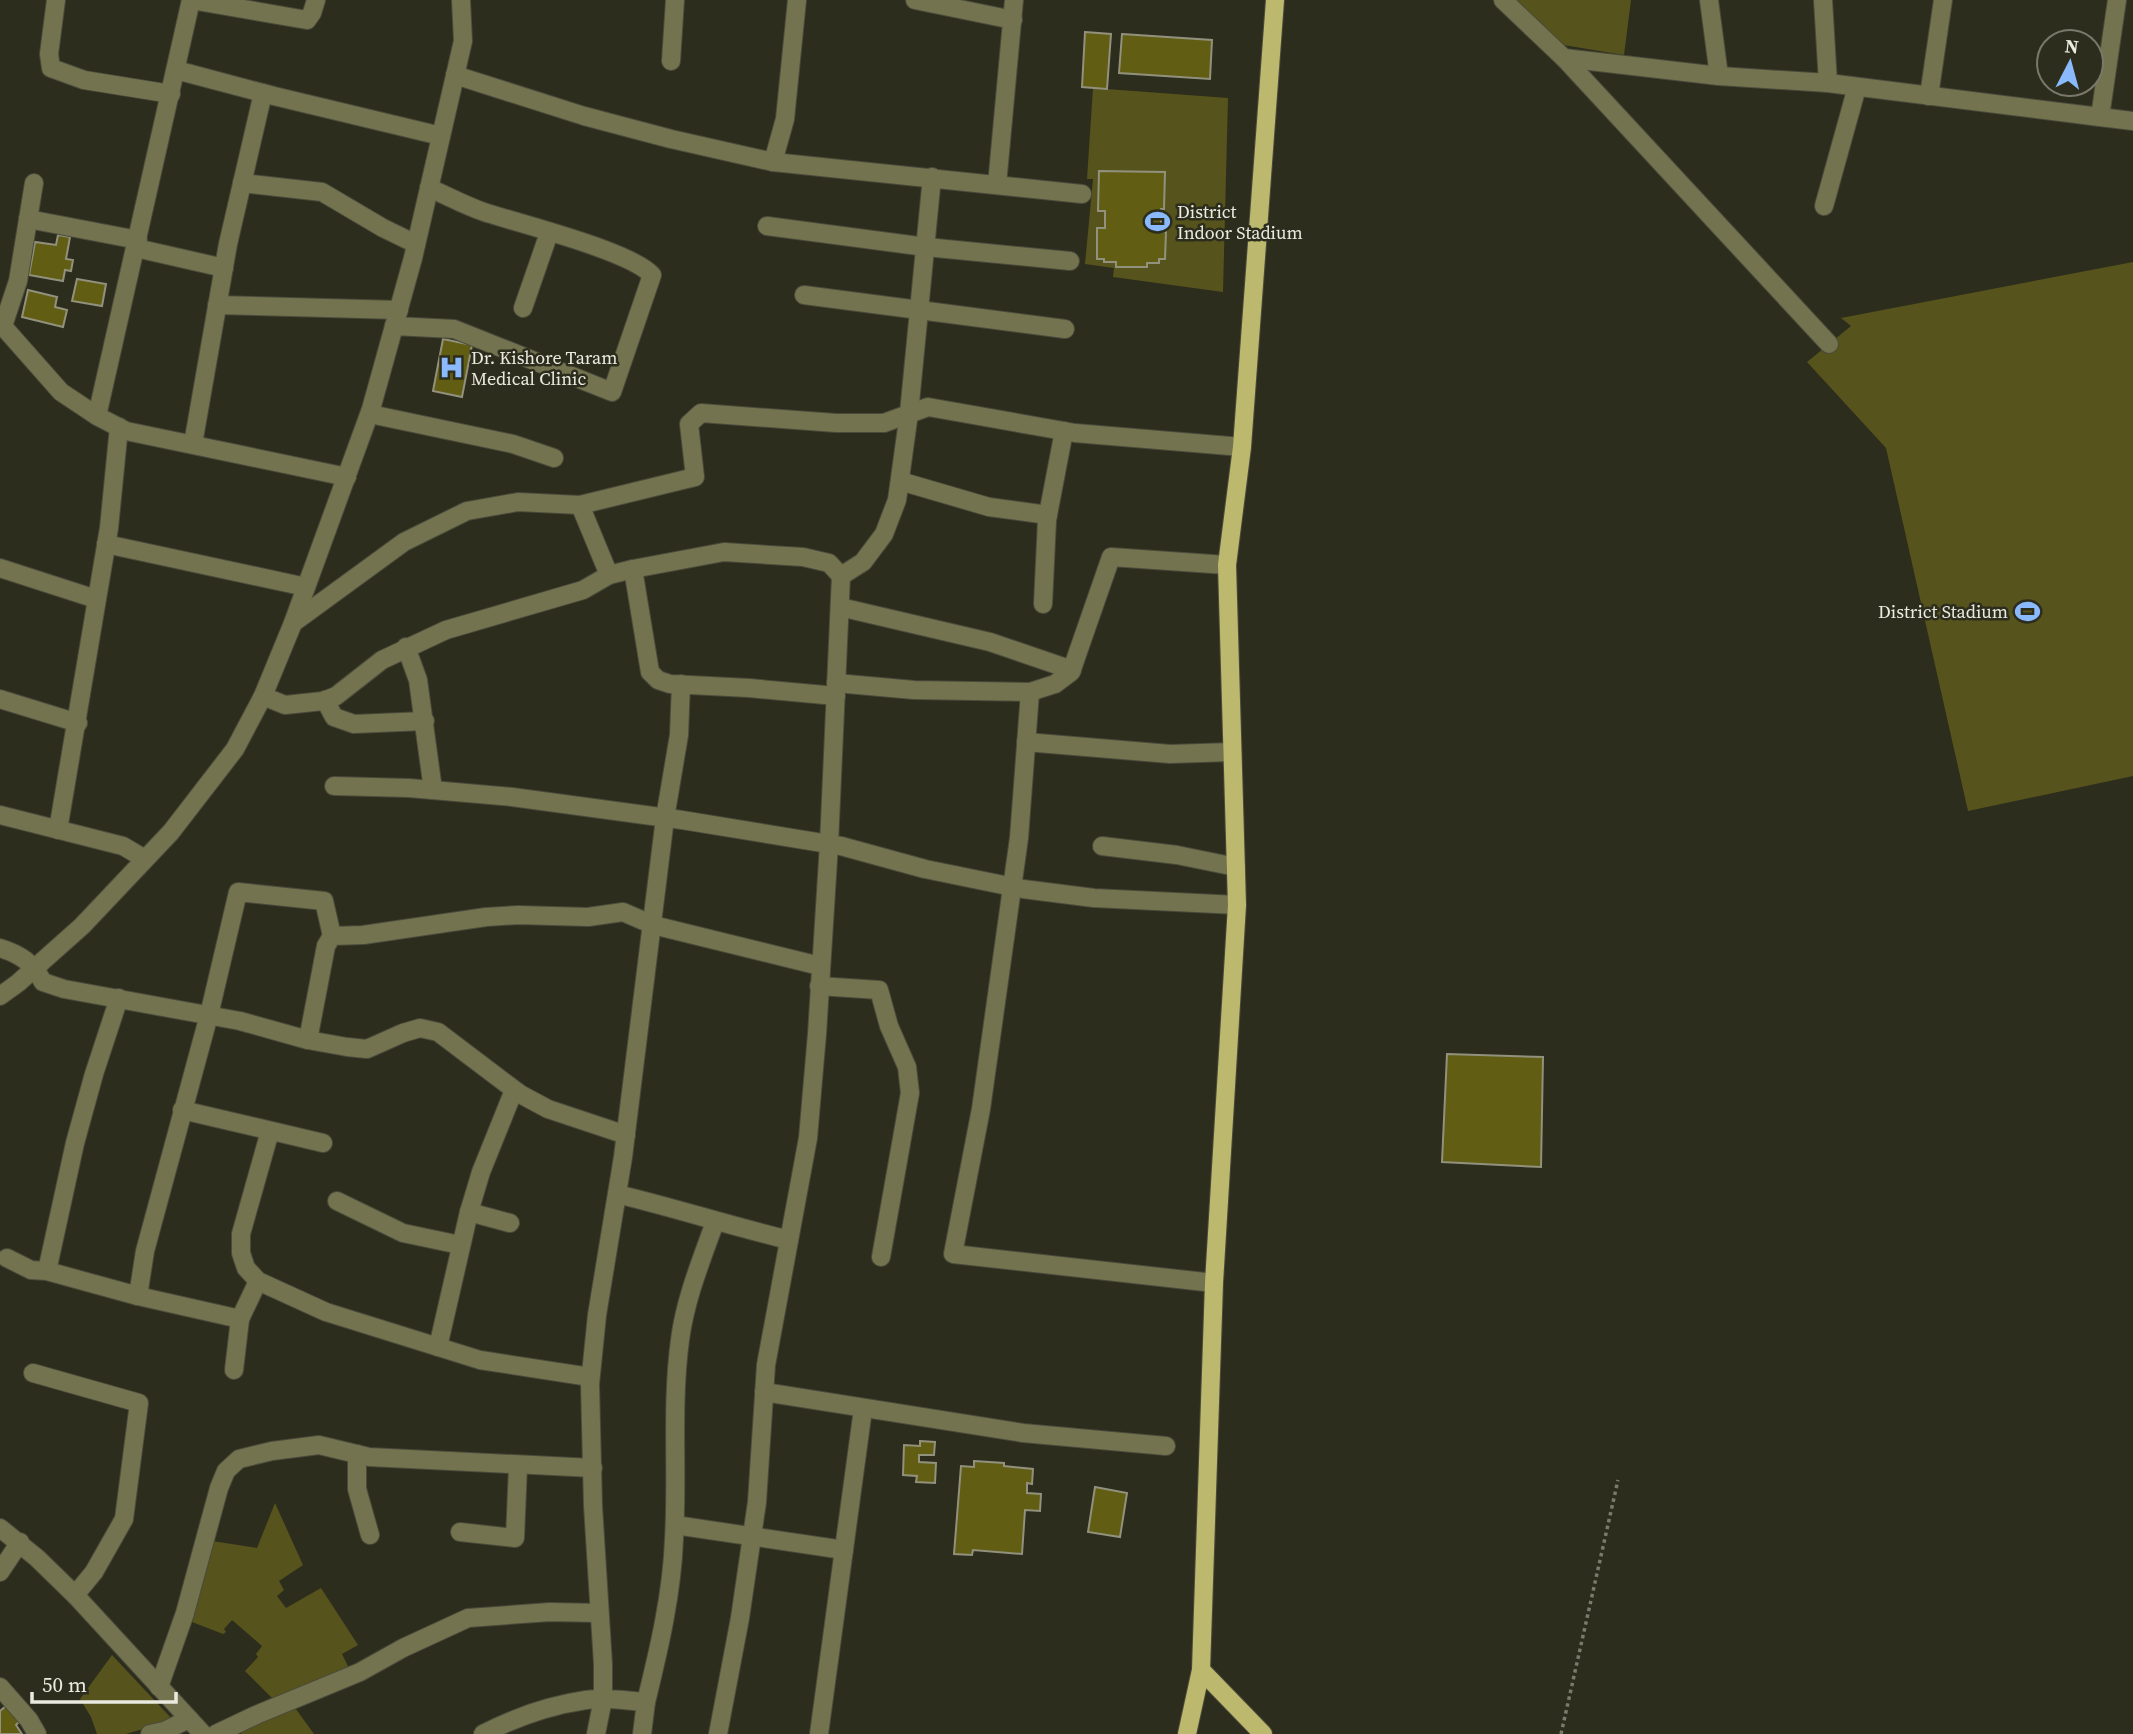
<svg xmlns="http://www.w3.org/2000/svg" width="2133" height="1734" viewBox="0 0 2133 1734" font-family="'Source Serif 4',serif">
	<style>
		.green { fill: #56531c }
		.building { fill: #615d13; stroke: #91917d; stroke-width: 2 }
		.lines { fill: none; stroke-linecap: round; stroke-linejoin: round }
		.minor-casing { stroke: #4b4b3c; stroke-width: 20 }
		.major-casing { stroke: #4b4b3c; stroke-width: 20 }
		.path { stroke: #7a7a6d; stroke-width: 3.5; stroke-dasharray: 3.5 3.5; stroke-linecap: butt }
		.minor { stroke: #74734f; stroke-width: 18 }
		.major { stroke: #bcb96e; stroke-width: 18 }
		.labels { text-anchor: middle; stroke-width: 5; stroke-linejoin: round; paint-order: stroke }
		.poi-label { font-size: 18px; fill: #eaeae0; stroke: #2d2d1d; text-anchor: start }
	</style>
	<rect width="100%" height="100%" fill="#2d2d1d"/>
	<!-- green -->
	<g class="green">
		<path d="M 1511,0 L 1631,0 L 1624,55 L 1551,43 Z"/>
		<path d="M 1093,88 L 1228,98 L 1223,292 L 1113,277 L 1114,268 L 1085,264 L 1093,179 L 1087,179 Z"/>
		<path d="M 2133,262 L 2133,776 L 1968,811 L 1886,448 L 1807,362 L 1851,326 L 1841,318 Z"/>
		<path d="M 275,1503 L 303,1565 L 279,1581 L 284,1590 L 277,1596 L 286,1608 L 321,1588 L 358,1645 L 342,1654 L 349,1668 L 274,1700 L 245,1671 L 258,1657 L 256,1654 L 262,1646 L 232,1620 L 224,1629 L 226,1632 L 223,1634 L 192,1622 L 212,1541 L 257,1548 Z"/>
		<path d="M 112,1655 L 173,1720 L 126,1734 L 97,1734 L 91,1717 L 80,1699 Z"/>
		<path d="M 293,1705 L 314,1734 L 242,1734 L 239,1732 Z"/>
	</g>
	<!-- building -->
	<g class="building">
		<path d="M 1085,32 L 1111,34 L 1107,89 L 1082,87 Z"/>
		<path d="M 1122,34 L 1212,40 L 1210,79 L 1119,73 Z"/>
		<path d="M 1099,171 L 1165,172 L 1164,209 L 1161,209 L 1161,232 L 1166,231 L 1165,259 L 1159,259 L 1159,263 L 1147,263 L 1147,267 L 1116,267 L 1116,262 L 1104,262 L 1104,259 L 1097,259 L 1097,228 L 1105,228 L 1105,211 L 1098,211 Z"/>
		<path d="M 58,235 L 70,237 L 66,259 L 73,260 L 71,271 L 65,270 L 63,281 L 29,275 L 35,242 L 56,245 Z"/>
		<path d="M 77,279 L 106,284 L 102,306 L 72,301 Z"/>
		<path d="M 28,290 L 57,297 L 55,307 L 67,310 L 63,327 L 22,317 Z"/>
		<path d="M 443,339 L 472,345 L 462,397 L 433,391 Z"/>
		<path d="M 1447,1054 L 1543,1057 L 1541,1167 L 1442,1162 Z"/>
		<path d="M 920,1441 L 935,1442 L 934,1455 L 919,1455 L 919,1462 L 936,1463 L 935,1483 L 916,1482 L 917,1476 L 903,1475 L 904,1445 L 920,1446 Z"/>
		<path d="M 974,1461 L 1004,1463 L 1004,1466 L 1033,1469 L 1032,1484 L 1027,1483 L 1027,1493 L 1041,1494 L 1040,1511 L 1025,1510 L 1022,1554 L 973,1550 L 972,1555 L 954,1554 L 961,1466 L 974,1467 Z"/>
		<path d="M 1095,1487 L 1127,1493 L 1120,1537 L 1088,1532 Z"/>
		<path d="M 7,1705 L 19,1722 L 16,1725 L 22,1734 L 0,1734 L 0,1711 Z"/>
	</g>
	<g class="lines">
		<defs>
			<g id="minor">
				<path d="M 56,0 L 49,54 L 51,68 L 84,80 L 171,94"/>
				<path d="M 191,0 L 307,20 L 312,13 L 316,0"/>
				<path d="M 915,0 L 1013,20"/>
				<path d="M 1503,0 L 1564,58 L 1829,344"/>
				<path d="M 1823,0 L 1828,83"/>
				<path d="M 1564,58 L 1719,76 L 1709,0"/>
				<path d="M 671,61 L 675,0"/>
				<path d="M 176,70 L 274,96 L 441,136"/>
				<path d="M 455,75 L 584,116 L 671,139 L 773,162 L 1082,194"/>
				<path d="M 1719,76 L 1828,83 L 2100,117 L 2117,0"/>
				<path d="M 1929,96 L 1943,0"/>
				<path d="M 2100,117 L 2133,121"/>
				<path d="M 773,162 L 785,119 L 797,0"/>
				<path d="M 242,183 L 322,192 L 383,228 L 416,244"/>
				<path d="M 997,185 L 1014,0"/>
				<path d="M 1824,206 L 1857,87"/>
				<path d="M 28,219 L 138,240"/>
				<path d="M 767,226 L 926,247 L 1070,261"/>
				<path d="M 136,248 L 224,268"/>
				<path d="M 804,295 L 1065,329"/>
				<path d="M 217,305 L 399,310"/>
				<path d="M 523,308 L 549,233"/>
				<path d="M 0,323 L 61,392 L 97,416 L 126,431 L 347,477"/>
				<path d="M 3,326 L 18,281 L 34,183"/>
				<path d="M 394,326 L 454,329 L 612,392 L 652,275 C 630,251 521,224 484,212 C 466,206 448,196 429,188"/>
				<path d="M 370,414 L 513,444 L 554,458"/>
				<path d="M 97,416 L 191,0"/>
				<path d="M 193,444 L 228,244 L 263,93"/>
				<path d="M 900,481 L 989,507 L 1048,515"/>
				<path d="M 106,544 L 306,587"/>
				<path d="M 0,568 L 96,599"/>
				<path d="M 633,569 L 650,672 L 658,680 L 670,684 L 749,688 L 836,696"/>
				<path d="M 609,575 L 580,505 L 695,477 L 689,424 L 701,413 L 836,423 L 884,423 L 928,407 L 1075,433 L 1242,447"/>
				<path d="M 841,576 L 863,562 L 884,534 L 897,500 L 909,413 L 932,177"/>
				<path d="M 1043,604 L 1047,520 L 1064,431"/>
				<path d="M 840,607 L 990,642 L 1072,670"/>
				<path d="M 293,623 L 404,542 L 467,511 L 518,502 L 580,505"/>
				<path d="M 406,647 L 418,680 L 433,790"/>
				<path d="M 836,683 L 914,690 L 1030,692 L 1055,684 L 1071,672 L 1111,557 L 1227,565"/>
				<path d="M 1030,692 L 1019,838 L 981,1109 L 953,1254 L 1214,1283"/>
				<path d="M 263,696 L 285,705 L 323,701 L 336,696 L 382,660 L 446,630 L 583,590 L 609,575 L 633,569 L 724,552 L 803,557 L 829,563 L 841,576 L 829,844 L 817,1034 L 808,1138 L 766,1365 L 757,1502 L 740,1618 L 718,1734"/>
				<path d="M 0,699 L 78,723"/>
				<path d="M 325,700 L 334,717 L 354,724 L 425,721"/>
				<path d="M 1026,742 L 1170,754 L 1232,752"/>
				<path d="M 334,786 L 409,788 L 512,797 L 682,820 L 841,846 L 925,869 L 1023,889 L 1094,898 L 1237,905"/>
				<path d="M 0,815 L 123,846 L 145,859"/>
				<path d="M 58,830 L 109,528 L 119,427"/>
				<path d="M 1102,846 L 1177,855 L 1236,867"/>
				<path d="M 0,948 C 20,954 33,963 43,982 L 64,989 L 240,1021 L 308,1040 L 347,1047 L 367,1049 L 403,1033 L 420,1028 L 438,1032 L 520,1094 L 548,1109 L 626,1135"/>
				<path d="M 819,986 L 879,990 L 889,1026 L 907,1067 L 910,1093 L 881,1257"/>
				<path d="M 0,996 L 18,983 L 82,926 L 171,832 L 235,749 L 263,696 L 293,623 L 371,409 L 413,258 L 463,41 L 461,0"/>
				<path d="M 308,1040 L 326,946 L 332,936 L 363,935 L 486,917 L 518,915 L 588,917 L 623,912 L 653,925 L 820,966"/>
				<path d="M 182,1110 L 323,1143"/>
				<path d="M 270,1131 L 241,1234 L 241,1253 L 246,1268 L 258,1281 L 326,1312 L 480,1360 L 590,1377"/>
				<path d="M 617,1194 C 675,1208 731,1226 789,1240"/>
				<path d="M 337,1201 L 403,1233 L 460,1245"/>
				<path d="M 469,1212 L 510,1223"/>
				<path d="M 7,1258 L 31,1270 L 47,1271 L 138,1296 L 240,1319 L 258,1281"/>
				<path d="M 47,1271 L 75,1143 L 94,1074 L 119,998"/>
				<path d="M 138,1296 L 145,1251 L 209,1015 L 238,892 L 324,901 L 332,936"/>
				<path d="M 438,1347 L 469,1212 L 481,1172 L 514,1090"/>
				<path d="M 234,1370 L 240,1319"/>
				<path d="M 33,1373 L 139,1403 L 124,1519 L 94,1572 L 75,1595"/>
				<path d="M 764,1392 L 1023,1433 L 1166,1446"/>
				<path d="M 357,1454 L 357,1489 L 370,1535"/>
				<path d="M 675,1525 L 844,1550"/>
				<path d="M 0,1528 L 37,1558 L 75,1595 L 203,1734"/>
				<path d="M 460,1532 L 515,1538 L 518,1466"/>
				<path d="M 0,1572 L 20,1542"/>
				<path d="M 0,1687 L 29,1720 L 37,1734"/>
				<path d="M 159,1687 L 185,1613 L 219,1488 L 226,1471 L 239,1459 L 272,1451 L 319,1445 L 369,1457 L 593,1468"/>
				<path d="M 646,1702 C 659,1649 672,1594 674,1539 C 678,1473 671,1406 680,1340 C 685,1300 701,1261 715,1222"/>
				<path d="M 150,1734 L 164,1731 L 189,1719"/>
				<path d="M 216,1734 L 256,1715 L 360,1672 L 403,1648 L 468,1618 L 550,1612 L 599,1613"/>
				<path d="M 483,1734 C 514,1718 551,1705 586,1700 C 606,1697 626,1701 646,1702 L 642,1734"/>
				<path d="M 596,1734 L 603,1699 L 603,1664 L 593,1506 L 590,1384 L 597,1315 L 623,1157 L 665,818 L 679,735 L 681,684"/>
				<path d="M 819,1734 L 863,1409"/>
			</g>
			<g id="major">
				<path d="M 1201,1670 L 1263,1734"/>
				<path d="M 1187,1734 L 1201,1670 L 1214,1283 L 1237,905 L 1227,565 L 1242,447 L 1275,0"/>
			</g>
		</defs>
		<!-- minor casing -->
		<use href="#minor" class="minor-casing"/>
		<!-- major casing -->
		<use href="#major" class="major-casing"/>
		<!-- path -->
		<path class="path" d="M 1561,1734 L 1618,1480"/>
		<!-- minor -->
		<use href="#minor" class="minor"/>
		<!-- major -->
		<use href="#major" class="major"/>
	</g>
	<!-- icons -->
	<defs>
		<symbol id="stadium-bare" viewBox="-9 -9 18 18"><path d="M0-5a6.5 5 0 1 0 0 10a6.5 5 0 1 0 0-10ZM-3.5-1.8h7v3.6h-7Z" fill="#8abafc" stroke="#2d2d1d" stroke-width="2.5" paint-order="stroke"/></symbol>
		<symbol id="hospital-bare" viewBox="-9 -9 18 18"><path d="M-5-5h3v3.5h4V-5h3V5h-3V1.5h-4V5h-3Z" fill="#8abafc" stroke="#2d2d1d" stroke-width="2.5" paint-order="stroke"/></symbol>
	</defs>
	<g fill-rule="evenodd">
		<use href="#stadium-bare" x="1140" y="204" width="35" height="35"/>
		<use href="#hospital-bare" x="434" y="350" width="35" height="35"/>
		<use href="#stadium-bare" x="2010" y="594" width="35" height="35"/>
	</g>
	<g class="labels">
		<!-- poi labels -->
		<g class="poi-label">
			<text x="1177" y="218">District<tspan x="1177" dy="21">Indoor Stadium</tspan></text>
			<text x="471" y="364">Dr. Kishore Taram<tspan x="471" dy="21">Medical Clinic</tspan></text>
			<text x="2008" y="618" text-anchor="end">District Stadium</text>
		</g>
	</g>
	<!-- north arrow -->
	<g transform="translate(2070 63) rotate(6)"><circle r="33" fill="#2d2d1d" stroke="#79796b" stroke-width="2"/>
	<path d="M0-5L12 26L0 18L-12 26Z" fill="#8abafc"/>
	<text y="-10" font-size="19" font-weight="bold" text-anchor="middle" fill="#eaeae0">N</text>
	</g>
	<!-- scale -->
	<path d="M32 1692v10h144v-10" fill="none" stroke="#eaeae0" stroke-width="3.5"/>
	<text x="42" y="1692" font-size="21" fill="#eaeae0" stroke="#2d2d1d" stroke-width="5" paint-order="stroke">50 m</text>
</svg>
